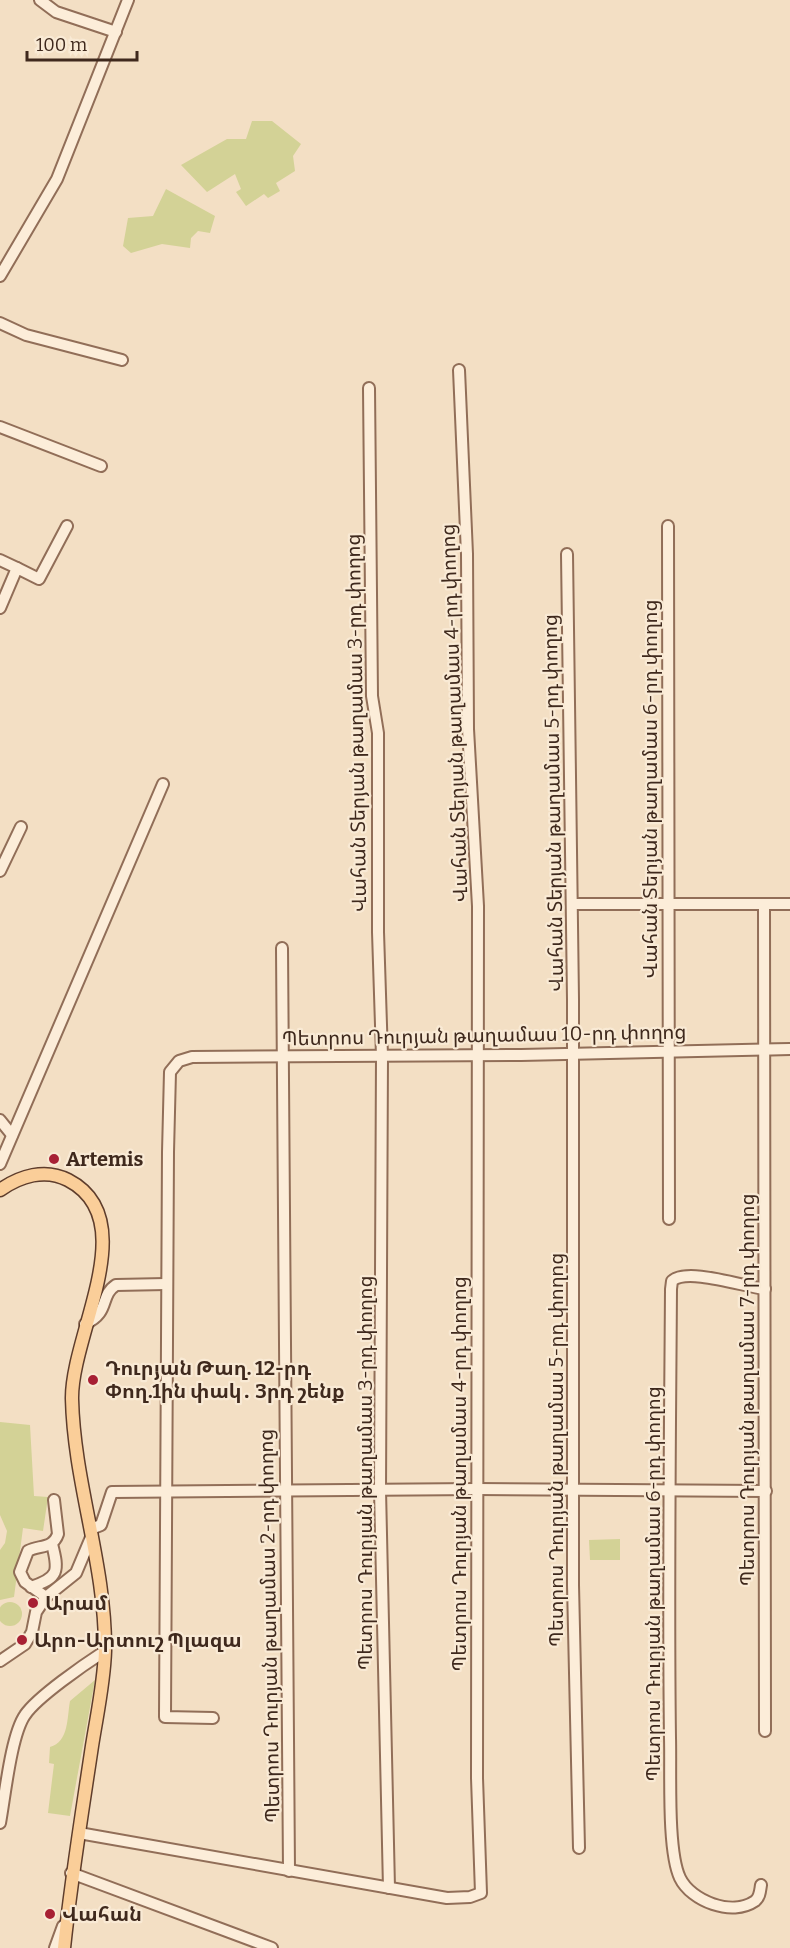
<svg xmlns="http://www.w3.org/2000/svg" width="790" height="1948" viewBox="0 0 790 1948" font-family="Bitter,'Noto Sans Armenian',serif">
	<style>
		.green { fill: #d3d296 }
		.lines { fill: none; stroke-linecap: round; stroke-linejoin: round }
		.minor-casing { stroke: #916e58; stroke-width: 14 }
		.major-casing { stroke: #5e3d2c; stroke-width: 15 }
		.minor { stroke: #fcedd9; stroke-width: 10 }
		.major { stroke: #face99; stroke-width: 12 }
		.poi-dot { fill: #a72034; stroke: #f9ead5; stroke-width: 2 }
		.labels { text-anchor: middle; stroke-width: 4.5; stroke-linejoin: round; paint-order: stroke }
		.street-label { font-size: 20px; fill: #3f291d; stroke: #f9ead5 }
		.poi-label { font-size: 20px; font-weight: bold; fill: #3f291d; stroke: #f9ead5; text-anchor: start }
	</style>
	<rect width="100%" height="100%" fill="#f3dfc4"/>
	<!-- green -->
	<g class="green">
		<path d="M 252,121 L 272,121 L 301,144 L 293,156 L 295,171 L 276,183 L 280,191 L 268,198 L 264,194 L 246,206 L 236,192 L 241,189 L 235,174 L 207,192 L 181,165 L 227,139 L 246,139 Z"/>
		<path d="M 166,189 L 215,216 L 210,233 L 198,231 L 191,238 L 190,248 L 162,244 L 131,253 L 123,246 L 128,218 L 153,216 Z"/>
		<path d="M 0,1422 L 30,1425 L 34,1496 L 48,1497 L 43,1531 L 23,1528 L 14,1597 L 0,1600 L 0,1550 L 5,1543 L 7,1531 L 0,1515 Z"/>
		<path d="M 620,1539 L 620,1560 L 590,1560 L 589,1540 Z"/>
		<circle cx="10" cy="1614" r="12"/>
		<path d="M 95,1680 L 70,1816 L 48,1813 L 54,1764 L 49,1763 L 50,1747 C 69,1742 67,1717 70,1701 Z"/>
	</g>
	<g class="lines">
		<defs>
			<g id="minor">
				<path d="M 40,0 L 56,12 L 116,32"/>
				<path d="M 0,276 L 57,179 L 128,0"/>
				<path d="M 0,323 L 26,335 L 122,360"/>
				<path d="M 369,388 L 372,696 L 378,733 L 378,932 L 382,1056 L 380,1490 L 389,1888"/>
				<path d="M 0,427 L 101,466"/>
				<path d="M 668,526 L 669,1219"/>
				<path d="M 567,554 L 573,999 L 573,1585 L 579,1848"/>
				<path d="M 0,560 L 17,568"/>
				<path d="M 0,608 L 17,568 L 39,579 L 67,526"/>
				<path d="M 0,871 L 21,827"/>
				<path d="M 572,904 L 790,904"/>
				<path d="M 764,905 L 765,1731"/>
				<path d="M 282,948 L 289,1871"/>
				<path d="M 0,1120 L 12,1135"/>
				<path d="M 0,1164 L 163,784"/>
				<path d="M 85,1324 C 111,1312 99,1296 116,1285 L 166,1284"/>
				<path d="M 91,1529 L 101,1525 L 112,1492 L 477,1489 L 766,1491"/>
				<path d="M 31,1587 C 59,1578 59,1571 52,1544"/>
				<path d="M 46,1597 L 25,1582 L 20,1572 L 28,1551 C 39,1545 53,1549 58,1534 L 54,1500"/>
				<path d="M 0,1661 L 25,1644 L 32,1632 L 36,1612 L 46,1597 L 76,1573 L 92,1535"/>
				<path d="M 213,1718 L 165,1717 L 168,1152 L 170,1072 L 179,1061 L 192,1057 L 521,1055 L 790,1049"/>
				<path d="M 0,1823 C 5,1796 11,1735 25,1715 C 37,1697 85,1664 105,1651"/>
				<path d="M 79,1833 L 447,1898 L 470,1897 L 481,1893 L 477,1778 L 478,906 L 468,729 L 467,554 L 459,370"/>
				<path d="M 71,1873 L 272,1948"/>
				<path d="M 761,1885 C 760,1891 760,1897 755,1901 C 732,1917 691,1901 680,1878 C 667,1851 671,1770 670,1738 C 668,1588 670,1438 671,1289 L 672,1281 C 687,1267 745,1287 765,1289"/>
				<path d="M 55,1948 L 63,1926"/>
			</g>
			<path id="major" d="M 0,1190 C 20,1176 45,1168 68,1180 C 144,1219 71,1334 72,1399 C 74,1484 106,1565 105,1651 C 104,1683 97,1714 92,1746 C 82,1813 71,1880 64,1948"/>
		</defs>
		<!-- minor casing -->
		<use href="#minor" class="minor-casing"/>
		<!-- major casing -->
		<use href="#major" class="major-casing"/>
		<!-- minor -->
		<use href="#minor" class="minor"/>
		<!-- major -->
		<use href="#major" class="major"/>
	</g>
	<!-- markers -->
	<g class="poi-dot">
		<circle cx="54" cy="1159" r="6"/>
		<circle cx="93" cy="1380" r="6"/>
		<circle cx="33" cy="1603" r="6"/>
		<circle cx="22" cy="1640" r="6"/>
		<circle cx="50" cy="1914" r="6"/>
	</g>
	<g class="labels">
		<!-- street labels -->
		<g class="street-label">
			<text transform="translate(454 713) rotate(-92)" y="7">Վահան Տերյան թաղամաս 4-րդ փողոց</text>
			<text transform="translate(356 723) rotate(-91)" y="7">Վահան Տերյան թաղամաս 3-րդ փողոց</text>
			<text transform="translate(650 789) rotate(-90)" y="7">Վահան Տերյան թաղամաս 6-րդ փողոց</text>
			<text transform="translate(553 803) rotate(-91)" y="7">Վահան Տերյան թաղամաս 5-րդ փողոց</text>
			<text transform="translate(484 1035) rotate(-1)" y="7">Պետրոս Դուրյան թաղամաս 10-րդ փողոց</text>
			<text transform="translate(747 1390) rotate(-90)" y="7">Պետրոս Դուրյան թաղամաս 7-րդ փողոց</text>
			<text transform="translate(556 1450) rotate(-90)" y="7">Պետրոս Դուրյան թաղամաս 5-րդ փողոց</text>
			<text transform="translate(365 1473) rotate(-90)" y="7">Պետրոս Դուրյան թաղամաս 3-րդ փողոց</text>
			<text transform="translate(459 1474) rotate(-90)" y="7">Պետրոս Դուրյան թաղամաս 4-րդ փողոց</text>
			<text transform="translate(653 1584) rotate(-90)" y="7">Պետրոս Դուրյան թաղամաս 6-րդ փողոց</text>
			<text transform="translate(269 1626) rotate(-91)" y="7">Պետրոս Դուրյան թաղամաս 2-րդ փողոց</text>
		</g>
		<!-- poi labels -->
		<g class="poi-label">
			<text x="66" y="1166">Artemis</text>
			<text x="105" y="1375">Դուրյան Թաղ. 12-րդ<tspan x="105" dy="23">Փող.1ին փակ․ 3րդ շենք</tspan></text>
			<text x="45" y="1610">Արամ</text>
			<text x="34" y="1647">Արո-Արտուշ Պլազա</text>
			<text x="62" y="1921">Վահան</text>
		</g>
	</g>
	<!-- scale -->
	<path d="M27 51v9h110v-9" fill="none" stroke="#3f291d" stroke-width="3"/>
	<text x="36" y="51" font-size="18" fill="#3f291d" stroke="#f9ead5" stroke-width="4.5" paint-order="stroke">100 m</text>
</svg>
